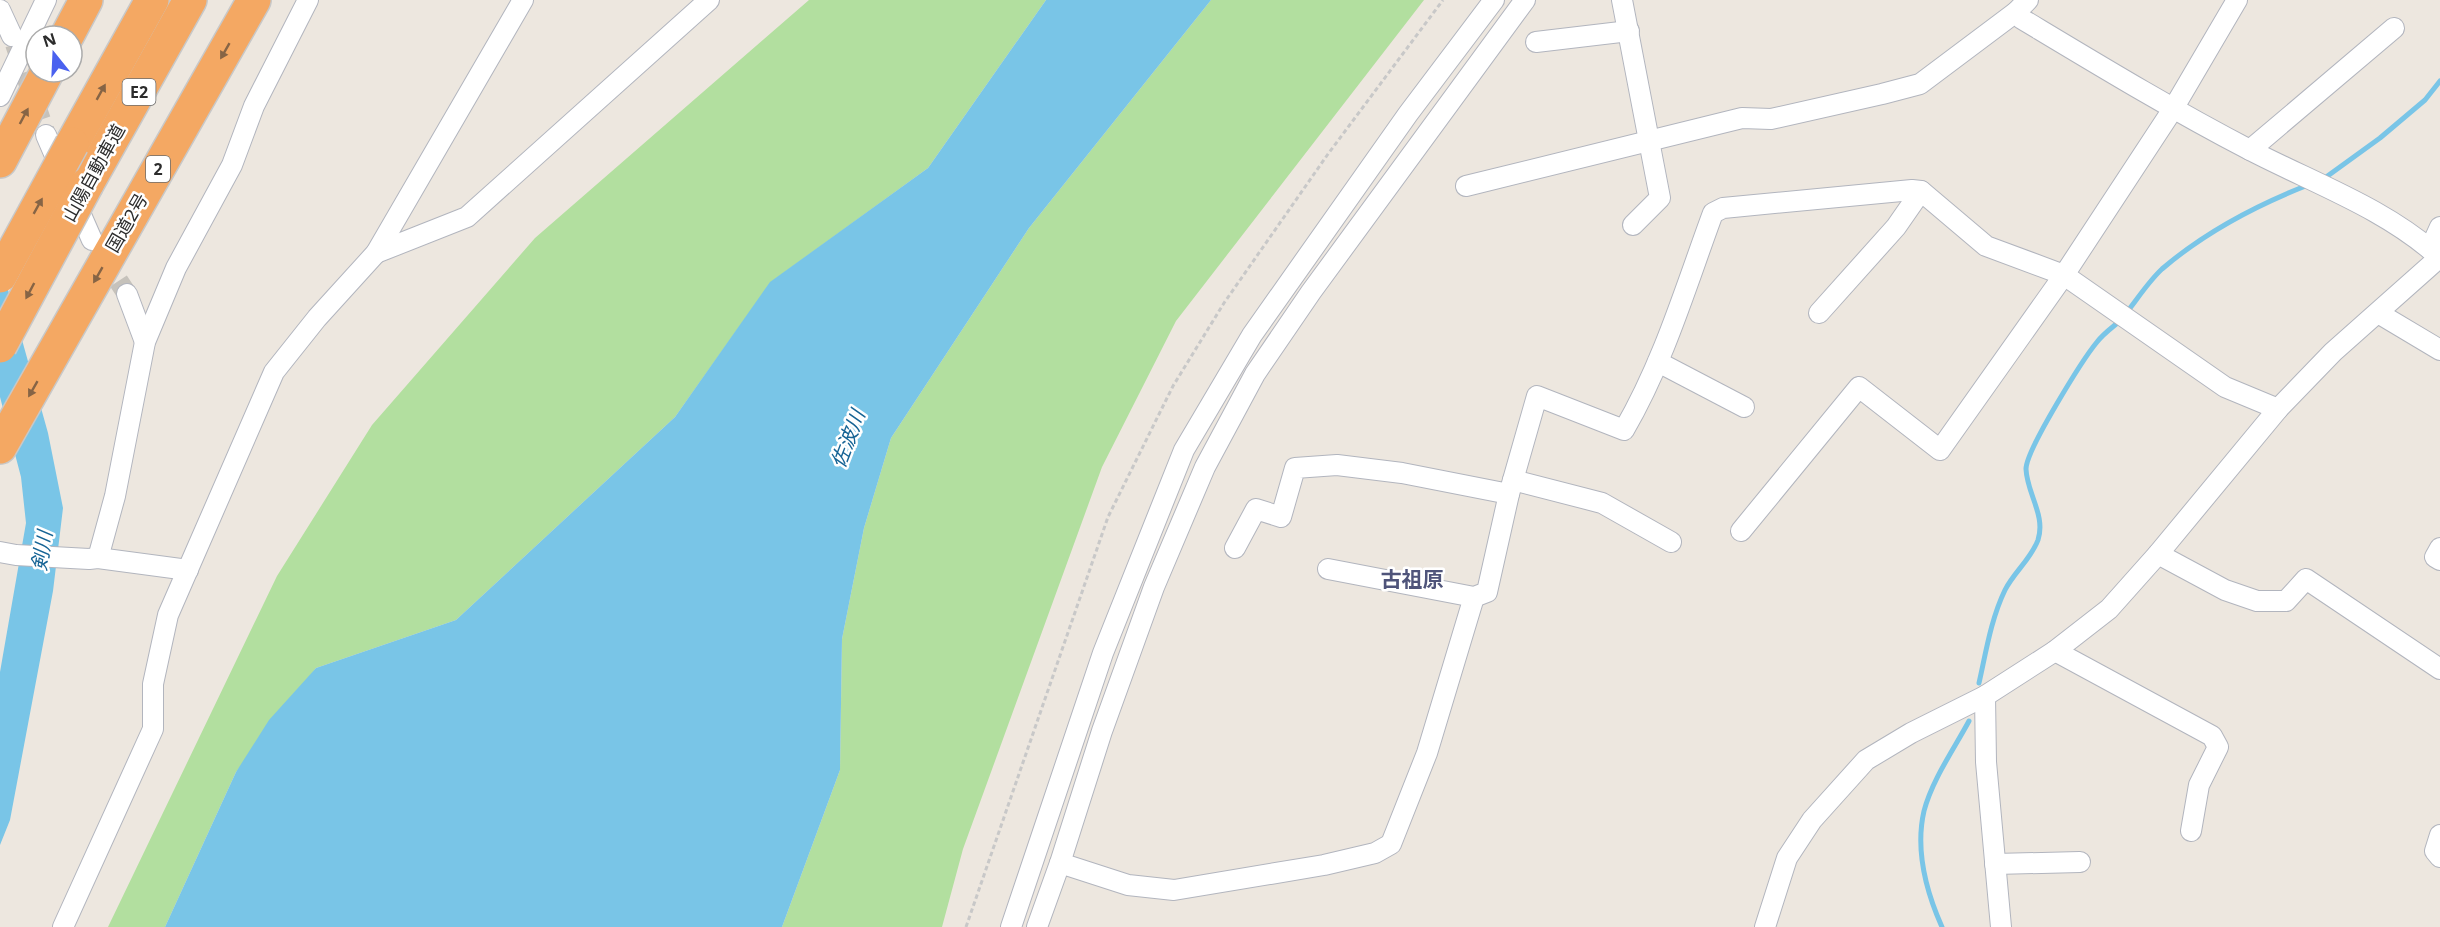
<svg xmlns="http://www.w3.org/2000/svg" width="2440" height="927" viewBox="0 0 2440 927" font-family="'Noto Sans','Noto Sans JP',sans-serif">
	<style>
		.green { fill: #b2df9f }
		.water { fill: #79c5e7 }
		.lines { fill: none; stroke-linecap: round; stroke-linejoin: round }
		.stream { stroke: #79c5e7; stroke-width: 5 }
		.street-tunnel { stroke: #c6c2bb; stroke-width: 20; stroke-dasharray: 20 10; stroke-linecap: butt }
		.street-casing { stroke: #b2b5be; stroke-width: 22 }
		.highway-casing { stroke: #c8c8c8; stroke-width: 36 }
		.path { stroke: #c8c8c8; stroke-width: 3; stroke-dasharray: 4.5 3; stroke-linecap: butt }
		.street { stroke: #fff; stroke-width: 20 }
		.highway { stroke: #f4a863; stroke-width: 33 }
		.highway-bridge-casing { stroke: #c8c8c8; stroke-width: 36; stroke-linecap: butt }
		.highway-bridge { stroke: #f4a863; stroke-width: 33 }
		.oneway { fill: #866445 }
		.labels { text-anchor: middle; stroke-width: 5; stroke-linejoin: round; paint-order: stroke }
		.shield { fill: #fff; stroke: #6b6b6b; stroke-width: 1.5 }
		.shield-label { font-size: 16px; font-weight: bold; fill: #2c2c2c }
		.street-label { font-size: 18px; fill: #2c2c2c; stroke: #fff }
		.water-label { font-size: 20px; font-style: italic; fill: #166495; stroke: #fff }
		.quarter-label { font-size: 21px; font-weight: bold; fill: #4f547a; stroke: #fff }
	</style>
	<rect width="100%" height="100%" fill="#ede7df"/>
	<!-- green -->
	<g class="green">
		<path d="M 809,0 L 1046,0 L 928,168 L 771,282 L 675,417 L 456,620 L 316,668 L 236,772 L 165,927 L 108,927 L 277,576 L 372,425 L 535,238 Z"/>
		<path d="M 1211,0 L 1424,0 L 1176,321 L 1102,467 L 963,849 L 942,927 L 782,927 L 840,770 L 842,639 L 864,528 L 891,438 L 1029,228 Z"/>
	</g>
	<!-- water -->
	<g class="water">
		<path d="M 1046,0 L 1211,0 L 1029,228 L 891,438 L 864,528 L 842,639 L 840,770 L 782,927 L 165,927 L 236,772 L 269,720 L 316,668 L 456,620 L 675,417 L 770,282 L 928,168 Z"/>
		<path d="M 0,261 L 48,433 L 63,508 L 53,591 L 10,820 L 0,845 L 0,672 L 26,523 L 21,477 L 0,397 Z"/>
	</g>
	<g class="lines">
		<!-- stream -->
		<g class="stream">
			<path d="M 2322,180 L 2380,138 L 2425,100 L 2440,81"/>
			<path d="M 2127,312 C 2138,298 2149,281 2162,269 C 2204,233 2257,205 2308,185"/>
			<path d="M 1979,683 C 1986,652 1991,619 2005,590 C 2014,572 2031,559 2038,540 C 2046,515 2027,494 2026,469 C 2026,450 2083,359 2097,342 C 2104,333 2113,327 2121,320"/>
			<path d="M 1942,927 C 1926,891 1915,850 1924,811 C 1932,780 1954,749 1969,721"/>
		</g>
		<!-- street-tunnel -->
		<g class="street-tunnel">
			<path d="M 15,44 L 46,135"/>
			<path d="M 102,256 L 127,294"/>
		</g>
		<defs>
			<g id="street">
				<path d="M 1622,0 L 1660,198 L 1633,225"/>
				<path d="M 0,10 L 12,36"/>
				<path d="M 2016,12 L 2022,19 C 2097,64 2171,109 2248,149 C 2313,183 2385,208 2439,257"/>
				<path d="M 1536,42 L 1629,31"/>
				<path d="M 0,96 L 46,0"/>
				<path d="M 46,135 L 62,172"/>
				<path d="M 2250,150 L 2394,28"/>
				<path d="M 1466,186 L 1742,118 L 1771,119 L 1882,94 L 1920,84 L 2016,12 L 2028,0"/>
				<path d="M 74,199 L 92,240"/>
				<path d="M 2430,249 L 2440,227"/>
				<path d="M 376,253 L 467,217 L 709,0"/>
				<path d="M 127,294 L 145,342"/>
				<path d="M 1819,313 L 1896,227 L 1921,191"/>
				<path d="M 2378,313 L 2440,350"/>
				<path d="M 1658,362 L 1744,407"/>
				<path d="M 1513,480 L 1602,503 L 1671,542"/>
				<path d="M 1741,531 L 1859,387 L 1940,450 L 2064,275 L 2173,109 L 2237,0"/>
				<path d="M 1235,548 L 1256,509 L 1281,517 L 1295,468 L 1337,465 L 1402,473 L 1509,494"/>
				<path d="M 2440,548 L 2435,557 L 2440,560"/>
				<path d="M 0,552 L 16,555 L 89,559 L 98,558 L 188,570"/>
				<path d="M 2158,554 L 2225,590 L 2257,601 L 2286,601 L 2306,579 L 2440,669"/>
				<path d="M 98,558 L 115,496 L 145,342 L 176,268 L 232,165 L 254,106 L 308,0"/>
				<path d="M 1328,569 L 1474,597 L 1487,592 L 1509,494 L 1537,396 L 1624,430 C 1664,361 1686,286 1713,213 L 1723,208 L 1912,190 L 1921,191 L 1986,246 L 2064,275 L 2225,387 L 2278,409"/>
				<path d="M 2055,651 L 2212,736 L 2218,747 L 2199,785 L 2191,831"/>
				<path d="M 1985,696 L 1986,762 L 2001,927"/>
				<path d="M 2440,835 L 2435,851 L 2440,857"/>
				<path d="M 1060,863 L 1128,885 L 1174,890 L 1324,865 L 1375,853 L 1391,844 L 1427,753 L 1474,597"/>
				<path d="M 1995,864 L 2080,862"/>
				<path d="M 63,927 L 153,729 L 153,684 L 168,615 L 274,372 L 317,318 L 376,253 L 523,0"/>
				<path d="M 1011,927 L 1103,653 L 1184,450 L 1252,335 L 1408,114 L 1494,0"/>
				<path d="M 1037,927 L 1060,863 L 1102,731 L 1154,587 L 1205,467 L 1255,374 L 1311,292 L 1525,0"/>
				<path d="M 1765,927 L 1787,858 L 1812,820 L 1866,760 L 1911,733 L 1985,696 L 2055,651 L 2109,609 L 2158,554 L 2278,409 L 2333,352 L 2440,257"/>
			</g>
			<g id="highway">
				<path d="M 67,36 L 86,0"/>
				<path d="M 72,144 L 152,0"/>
				<path d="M 0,161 L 47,72"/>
				<path d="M 87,184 L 190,0"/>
				<path d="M 0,447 L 254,0"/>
			</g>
		</defs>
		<!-- street casing -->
		<use href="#street" class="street-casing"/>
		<!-- highway casing -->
		<use href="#highway" class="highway-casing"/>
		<!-- path -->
		<path class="path" d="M 966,927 L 1108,517 L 1173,386 L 1224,303 L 1328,154 L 1443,0"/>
		<!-- street -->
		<use href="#street" class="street"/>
		<!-- highway -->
		<use href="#highway" class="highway"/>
		<defs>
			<g id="highway-bridge">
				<path d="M 0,276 L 72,144"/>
				<path d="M 0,346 L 87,184"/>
			</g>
		</defs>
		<!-- highway-bridge casing -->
		<use href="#highway-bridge" class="highway-bridge-casing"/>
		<!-- highway-bridge -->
		<use href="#highway-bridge" class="highway-bridge"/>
	</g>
	<!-- one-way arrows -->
	<defs><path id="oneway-solid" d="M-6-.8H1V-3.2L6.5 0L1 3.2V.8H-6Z" transform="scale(1.5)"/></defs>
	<g class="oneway">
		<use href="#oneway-solid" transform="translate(225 51) rotate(120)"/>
		<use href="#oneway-solid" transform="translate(101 92) rotate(-61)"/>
		<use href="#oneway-solid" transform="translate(24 116) rotate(-62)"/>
		<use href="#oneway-solid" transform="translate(38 206) rotate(-61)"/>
		<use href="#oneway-solid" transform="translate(98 275) rotate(120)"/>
		<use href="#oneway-solid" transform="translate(30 291) rotate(118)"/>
		<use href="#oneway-solid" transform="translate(33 389) rotate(120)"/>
	</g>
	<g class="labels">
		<!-- shield labels -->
		<g class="shield">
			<rect x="122.5" y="79" width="33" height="26" rx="4.5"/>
			<rect x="146" y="156" width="24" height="26" rx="4.5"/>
		</g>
		<g class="shield-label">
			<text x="139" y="98">E2</text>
			<text x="158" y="175">2</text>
		</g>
		<!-- street labels -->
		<g class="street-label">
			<text transform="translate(94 173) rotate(-61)" y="6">山陽自動車道</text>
			<text transform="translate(127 223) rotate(-60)" y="6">国道2号</text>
		</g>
		<!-- water labels -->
		<g class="water-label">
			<text transform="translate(848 439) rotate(-69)" y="7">佐波川</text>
			<text transform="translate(42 551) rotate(-81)" y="7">剣川</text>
		</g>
		<!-- quarter labels -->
		<g class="quarter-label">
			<text x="1412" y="587">古祖原</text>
		</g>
	</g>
	<!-- north arrow -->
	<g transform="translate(54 54) rotate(342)"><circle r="28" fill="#ffffff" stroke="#ababab" stroke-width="1.5"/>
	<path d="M0-4.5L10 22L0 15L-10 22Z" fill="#4a61ef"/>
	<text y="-9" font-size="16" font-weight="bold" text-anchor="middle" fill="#2c2c2c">N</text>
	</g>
</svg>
